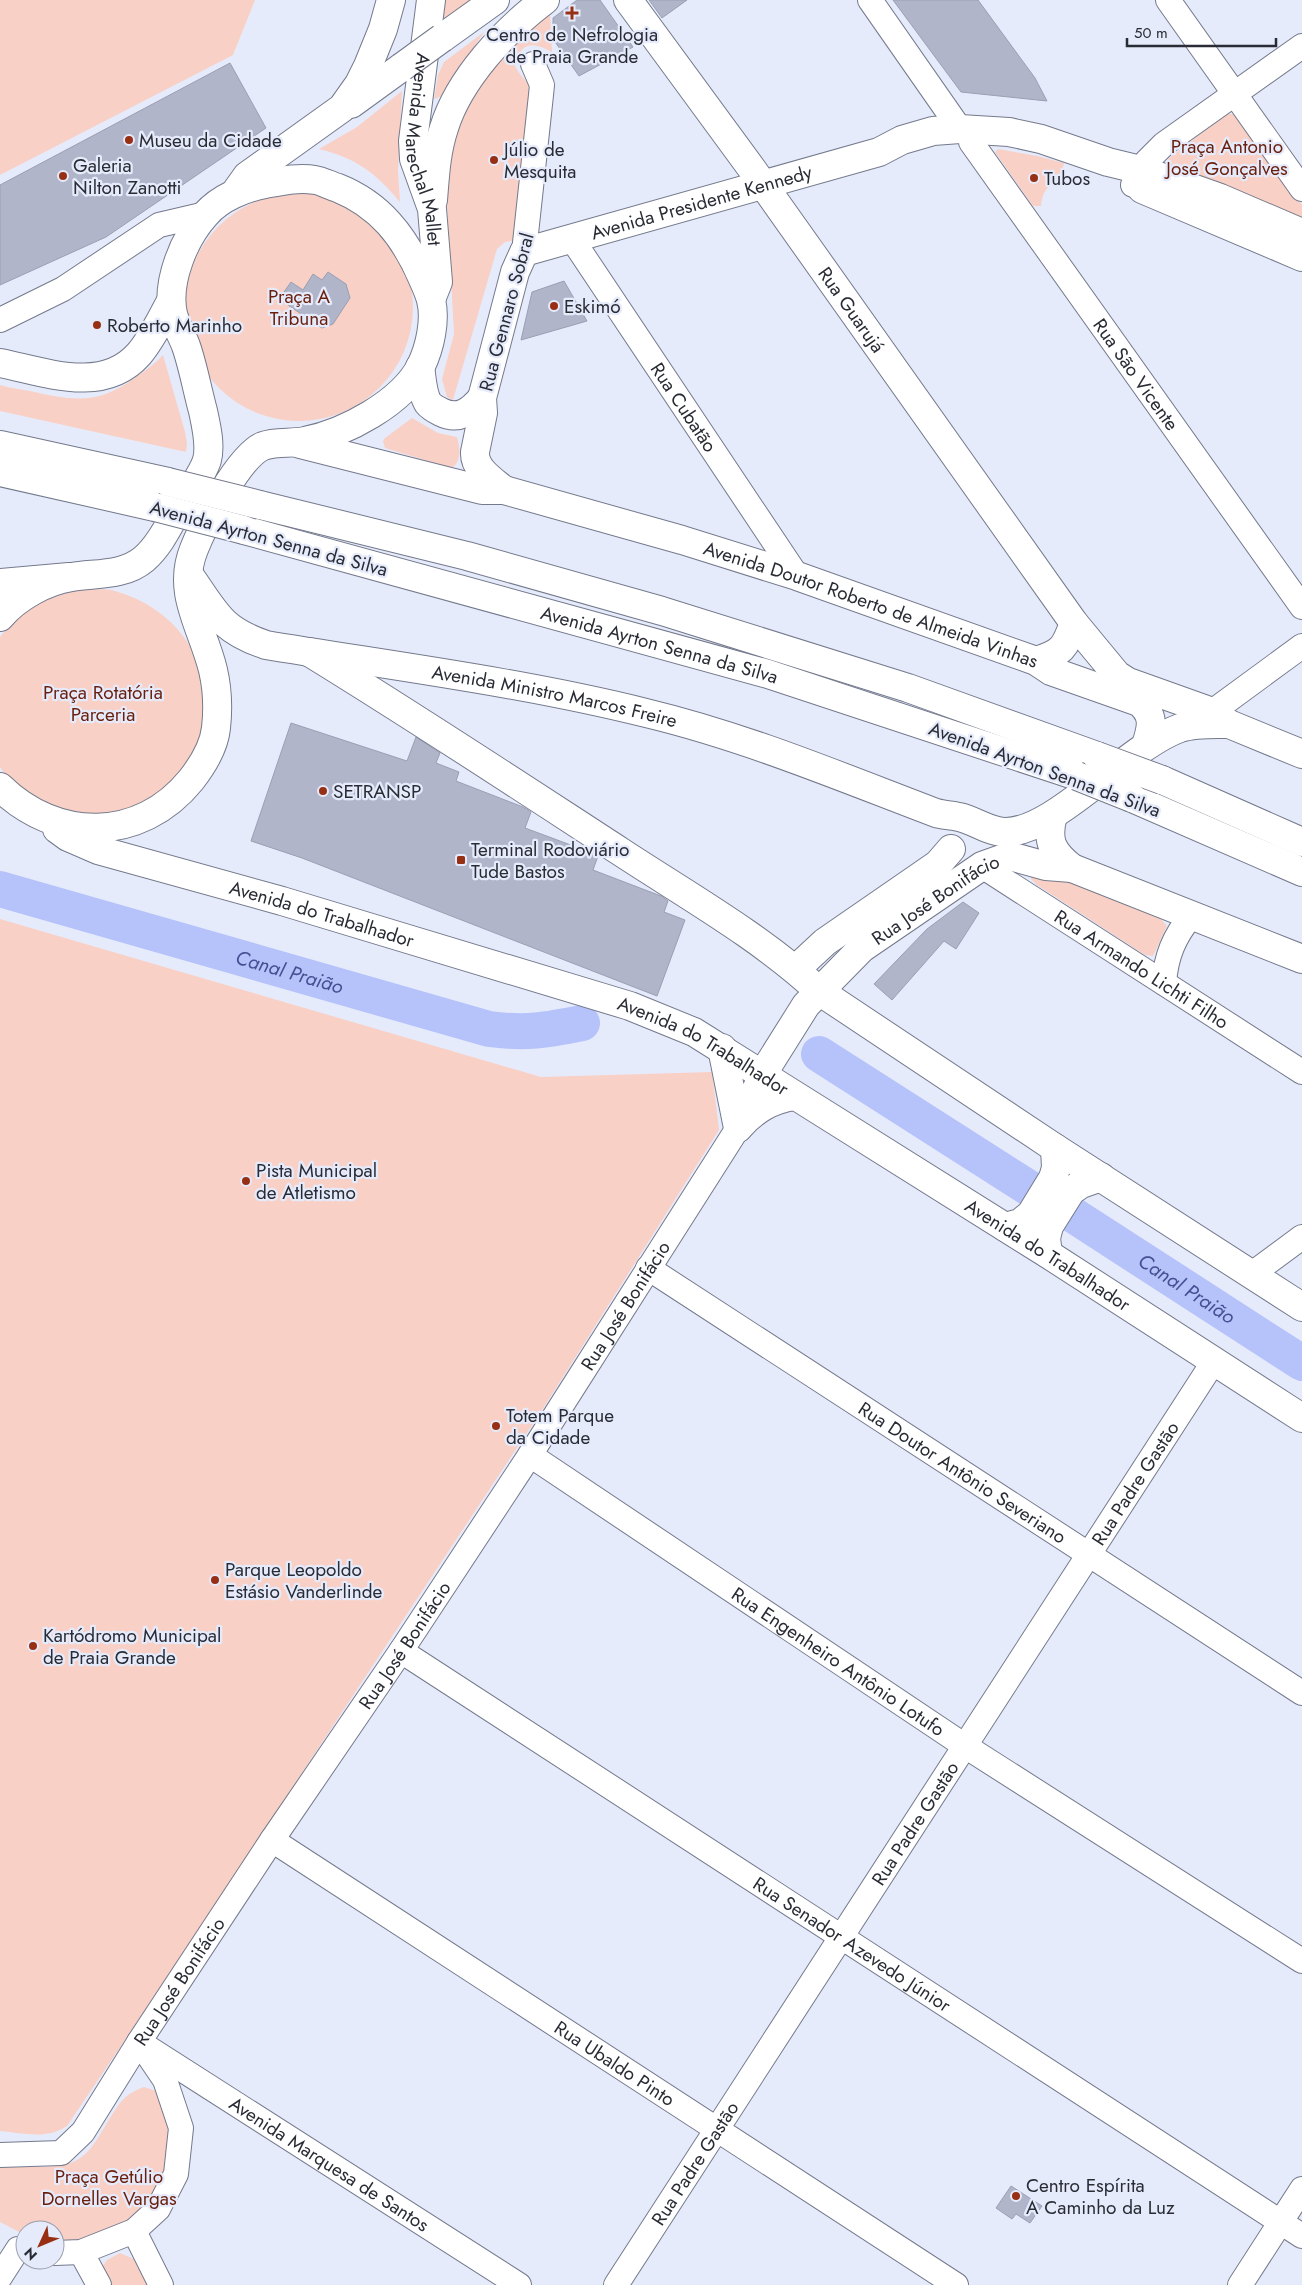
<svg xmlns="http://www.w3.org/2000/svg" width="1302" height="2285" viewBox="0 0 1302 2285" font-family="Jost,sans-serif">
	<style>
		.green { fill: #f9d0c5 }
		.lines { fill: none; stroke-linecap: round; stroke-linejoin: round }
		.river { stroke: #b5c3fa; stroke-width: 36 }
		.building { fill: #b0b5ca; stroke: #9a9fb3 }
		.street-casing { stroke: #747a8c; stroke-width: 26 }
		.secondary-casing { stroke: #747a8c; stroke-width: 30 }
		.highway-casing { stroke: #747a8c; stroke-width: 30 }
		.street { stroke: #fff; stroke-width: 24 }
		.secondary { stroke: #fff; stroke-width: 28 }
		.highway { stroke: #fff; stroke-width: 28 }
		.secondary-bridge-casing { stroke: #747a8c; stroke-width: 30; stroke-linecap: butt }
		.highway-bridge-casing { stroke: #747a8c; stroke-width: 30; stroke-linecap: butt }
		.secondary-bridge { stroke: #fff; stroke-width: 28 }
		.highway-bridge { stroke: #fff; stroke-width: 28 }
		.poi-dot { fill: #972f14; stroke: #e6ebfc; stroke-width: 2 }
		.labels { text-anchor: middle; stroke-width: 4.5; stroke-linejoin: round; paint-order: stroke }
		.poi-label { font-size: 19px; fill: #292c34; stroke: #e6ebfc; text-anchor: start }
		.park-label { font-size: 19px; fill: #691f0c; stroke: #e6ebfc }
		.street-label { font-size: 19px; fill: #292c34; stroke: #e6ebfc }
		.water-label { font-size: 20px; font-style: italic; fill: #445093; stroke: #e6ebfc }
	</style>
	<rect width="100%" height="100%" fill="#e6ebfc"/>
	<!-- green -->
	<g class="green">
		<path d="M 0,0 L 255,0 L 233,55 L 0,175 Z"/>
		<path d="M 441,0 L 475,0 L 439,27 Z"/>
		<path d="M 550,11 L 552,52 C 532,42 523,41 514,64 C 519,75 526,80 533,90 L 517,240 L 505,242 L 497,249 L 453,400 L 447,397 L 442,379 L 454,334 L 447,205 L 449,164 L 454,140 L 461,118 L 477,86 L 512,43 Z"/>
		<path d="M 484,32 L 442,96 L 434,99 L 438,75 L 444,62 Z"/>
		<path d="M 402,91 L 398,170 L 400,202 C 376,173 356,158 319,149 L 357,127 Z"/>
		<path d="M 1226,114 L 1236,114 L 1245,123 L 1302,205 L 1302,217 L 1294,219 L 1166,166 L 1168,159 Z"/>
		<path d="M 998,149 L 1037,156 L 1064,163 C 1061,184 1043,181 1041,206 L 1033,206 L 995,152 Z"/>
		<circle cx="299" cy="307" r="114"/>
		<path d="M 163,355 L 185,432 L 187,443 L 186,452 L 0,411 L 0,385 C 10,388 20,389 30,391 C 73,401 99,405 136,377 C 146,370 155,364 163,355 Z"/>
		<path d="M 412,418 L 438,433 L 457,437 C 460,447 462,463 451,468 L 385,448 L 383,441 L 385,438 Z"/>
		<path d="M 77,590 C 89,590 104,588 115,591 C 253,631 226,820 85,815 C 51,814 19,795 0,767 L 0,637 L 14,620 L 43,600 Z"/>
		<path d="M 1038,870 L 1158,916 L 1167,926 L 1153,956 L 1145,955 L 1037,885 L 1031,879 L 1030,874 Z"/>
		<path d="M 0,919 L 541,1077 L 712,1072 L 719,1130 L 544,1407 L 123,2043 L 67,2126 C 47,2140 23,2133 0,2131 Z"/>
		<path d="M 144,2087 L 159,2092 L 168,2106 L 171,2161 L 151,2202 L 125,2226 L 75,2243 L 55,2241 L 55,2230 L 25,2230 L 25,2235 L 0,2222 L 0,2161 C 23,2165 55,2172 77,2160 C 92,2152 101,2132 110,2118 C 121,2101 125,2094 144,2087 Z"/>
		<path d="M 120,2253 L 134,2259 L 149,2285 L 107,2285 L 102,2267 L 107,2260 Z"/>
	</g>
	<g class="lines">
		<!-- river -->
		<g class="river">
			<path id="s1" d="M 0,889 L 489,1029 C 526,1034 547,1030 582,1023"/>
			<path d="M 819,1054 L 1032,1190"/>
			<path id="s2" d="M 1070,1213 L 1302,1363"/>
		</g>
	</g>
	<!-- building -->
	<g class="building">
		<path d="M 577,0 L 600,0 L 633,47 L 579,76 L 553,39 L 553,18 Z"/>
		<path d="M 649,0 L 687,0 L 662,18 Z"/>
		<path d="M 893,0 L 978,0 L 1035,78 L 1047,101 L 961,92 Z"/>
		<path d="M 230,63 L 266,128 L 106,237 L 0,285 L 0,185 Z"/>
		<path d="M 328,272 L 346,284 L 350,298 L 333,324 L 322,328 L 279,299 L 291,282 L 303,290 L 313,274 L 322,280 Z"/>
		<path d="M 564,281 L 587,321 L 521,340 L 532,292 Z"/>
		<path d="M 291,723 L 407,761 L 416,737 L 440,753 L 436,763 L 459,772 L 456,781 L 523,807 L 531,812 L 525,828 L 595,854 L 598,856 L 593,870 L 661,896 L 668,901 L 664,912 L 685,920 L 657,996 L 302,858 L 251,841 Z"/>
		<path d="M 963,902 L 979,913 L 956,949 L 944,941 L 892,1000 L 874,984 L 927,929 Z"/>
		<path d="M 1011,2186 L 1042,2206 L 1030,2223 L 1016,2214 L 1012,2219 L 996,2208 Z"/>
	</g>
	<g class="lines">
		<defs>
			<g id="street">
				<path d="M 870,0 L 960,129"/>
				<path d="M 1168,0 L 1302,189"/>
				<path id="s3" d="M 971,142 L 1302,607"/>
				<path d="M 1133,185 L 1147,161 L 1164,144 L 1302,46"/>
				<path id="s4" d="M 572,239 L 797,576"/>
				<path d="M 524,252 L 541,95 L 542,85 L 533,64"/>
				<path d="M 0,320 L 63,289 L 159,225 L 206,214"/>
				<path d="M 1212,712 L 1302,646"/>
				<path id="s5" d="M 982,866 L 1302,1072"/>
				<path d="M 1164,983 C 1166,956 1174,937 1191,916"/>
				<path id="s6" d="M 648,1268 L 1302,1693"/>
				<path d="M 1252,1274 L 1302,1237"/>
				<path id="s7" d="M 530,1455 L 965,1746 L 1302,1961"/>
				<path id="s8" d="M 401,1651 L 1302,2236"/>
				<path id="s9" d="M 272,1840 L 956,2285"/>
				<path id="s10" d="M 139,2042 L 519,2285"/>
				<path id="s11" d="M 0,2155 L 61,2153 L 83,2132 L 139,2042 L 272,1840 L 401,1651 L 530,1455 L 738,1128 L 746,1104 L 762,1075"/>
				<path d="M 134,2231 L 161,2285"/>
				<path d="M 81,2252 L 99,2285"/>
				<path d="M 55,2253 L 81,2252 L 134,2231 L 158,2209 L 176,2174 L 181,2128 L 165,2080 L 144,2049"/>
				<path d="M 0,2277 L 18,2249"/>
				<path id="s12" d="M 616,2285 L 1214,1361"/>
				<path d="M 1240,2285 L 1302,2189"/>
			</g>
			<g id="secondary">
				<path id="s13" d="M 431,0 L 413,141 L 414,159 L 432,209 L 438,282 L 432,297"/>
				<path id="s14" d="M 628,0 L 752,169 L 1074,623 L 1117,675 L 1128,682 L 1212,712 L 1229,724 L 1302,754"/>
				<path d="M 442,38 L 495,0"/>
				<path d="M 351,104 L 402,67"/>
				<path d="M 1142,189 L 1302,257"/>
				<path d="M 237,190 L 247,176 L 342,108 L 359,84 L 368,66 L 383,29 L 391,0"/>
				<path d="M 433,200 C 435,176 436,152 444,128 C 459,79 505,30 545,0"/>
				<path d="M 420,367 C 422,378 422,393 428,403 C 431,407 437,410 441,412 C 459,421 471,411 482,398"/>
				<path id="s15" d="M 300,444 L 482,490 L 504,490 L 682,540 L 797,576 L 1036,661 L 1051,671 L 1139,702 C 1155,715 1152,727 1146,745"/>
				<path id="s16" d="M 504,490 C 492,480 474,469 475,452 L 483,413 L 482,398 L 515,272 L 524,252 L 879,152 L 902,140 L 933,131 L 960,129 L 1009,132 L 1041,139 L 1108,162 L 1141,170 L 1220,198 L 1302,233"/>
				<path id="s17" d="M 192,579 C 217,615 222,630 266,645 C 393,666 521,682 646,713 C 746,737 841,777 936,813 C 943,815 951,815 959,817 C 974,820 989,832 1005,832 C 1054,833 1127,747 1180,728 C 1195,723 1213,724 1229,724"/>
				<path d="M 0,617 C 17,597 46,581 72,577 C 96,573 124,576 144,559 C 159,546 168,527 177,511 C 185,498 203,474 207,460 C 211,445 206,425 203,411 C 197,389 193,366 186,346 C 182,335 176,326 173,314 C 166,282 184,238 206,214 C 220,198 244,188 265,184 C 281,181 298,177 315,180 C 322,181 331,186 338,188 C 380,205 404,236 422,277 C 425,284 429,292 431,300 C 436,320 430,347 421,366 C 402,403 345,433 305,441 C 292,444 276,441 263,446 C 239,456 204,524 194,549 C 176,593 203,628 213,670 C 217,687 218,710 216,728 C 214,747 202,766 191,780 C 140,843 56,842 0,787"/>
				<path d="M 309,652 C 415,717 518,785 621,852 C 688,896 761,937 819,991 L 1055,1148 L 1302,1307"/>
				<path d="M 1036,661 C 1062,653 1065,648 1074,623"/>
				<path d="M 1053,815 C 1046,841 1052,852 1072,868 L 1302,959"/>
				<path id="s18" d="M 57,829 L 68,837 L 98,850 L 282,901 L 630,1006 L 694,1032 L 1048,1254 L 1302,1418"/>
				<path d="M 796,969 L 825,942 L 938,864 L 951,849"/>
				<path d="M 722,1048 L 738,1128"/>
				<path id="s19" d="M 762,1075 L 806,1005 L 862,948 L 982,866 L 1010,856 L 1046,866 L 1072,868"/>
				<path d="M 738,1128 C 754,1110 770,1100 794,1096"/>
				<path d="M 1005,1227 L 1020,1223 L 1031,1214 L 1053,1178 L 1056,1168 L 1055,1148"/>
				<path d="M 1048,1254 L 1046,1238 L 1049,1226 L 1071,1191 L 1081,1184 L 1101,1177"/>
			</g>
			<g id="highway">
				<path d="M 0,363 C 45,372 103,395 139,354 C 152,339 161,319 171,301"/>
				<path d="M 0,445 L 168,482"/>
				<path d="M 0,472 L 155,507"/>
				<path d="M 260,505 L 467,556 L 662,611 L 908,688 L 1097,756"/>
				<path id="s20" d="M 244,530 L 768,674 L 1077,776"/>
				<path d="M 0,583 L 69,577"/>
				<path d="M 1162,780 L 1302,842"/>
				<path d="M 1132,798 L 1302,872"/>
			</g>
		</defs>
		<!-- street casing -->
		<use href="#street" class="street-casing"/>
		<!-- secondary casing -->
		<use href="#secondary" class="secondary-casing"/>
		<!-- highway casing -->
		<use href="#highway" class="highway-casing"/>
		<!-- street -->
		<use href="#street" class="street"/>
		<!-- secondary -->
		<use href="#secondary" class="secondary"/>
		<!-- highway -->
		<use href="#highway" class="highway"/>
		<defs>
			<path id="secondary-bridge" d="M 402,67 L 442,38"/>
			<g id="highway-bridge">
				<path d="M 168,482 L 260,505"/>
				<path d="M 155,507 L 244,530"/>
				<path d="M 1097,756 L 1162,780"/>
				<path d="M 1077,776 L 1132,798"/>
			</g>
		</defs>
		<!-- secondary-bridge casing -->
		<use href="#secondary-bridge" class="secondary-bridge-casing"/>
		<!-- highway-bridge casing -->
		<use href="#highway-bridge" class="highway-bridge-casing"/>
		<!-- secondary-bridge -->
		<use href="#secondary-bridge" class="secondary-bridge"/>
		<!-- highway-bridge -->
		<use href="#highway-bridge" class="highway-bridge"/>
	</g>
	<!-- markers -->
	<g class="poi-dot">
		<path d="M569.5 5.5h5v5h5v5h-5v5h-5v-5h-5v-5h5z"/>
		<circle cx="129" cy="140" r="5"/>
		<circle cx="494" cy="160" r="5"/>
		<circle cx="63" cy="176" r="5"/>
		<circle cx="1034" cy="178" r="5"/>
		<circle cx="554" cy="306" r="5"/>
		<circle cx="97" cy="325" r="5"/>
		<circle cx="323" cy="791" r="5"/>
		<rect x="456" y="855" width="10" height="10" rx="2.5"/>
		<circle cx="246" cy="1181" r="5"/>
		<circle cx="496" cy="1426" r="5"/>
		<circle cx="215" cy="1580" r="5"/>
		<circle cx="33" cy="1646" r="5"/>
		<circle cx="1016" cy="2196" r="5"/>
	</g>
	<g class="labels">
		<!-- poi labels -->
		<g class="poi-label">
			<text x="572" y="41" text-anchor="middle">Centro de Nefrologia<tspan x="572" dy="22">de Praia Grande</tspan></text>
			<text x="139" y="147">Museu da Cidade</text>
			<text x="504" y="156">Júlio de<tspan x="504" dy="22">Mesquita</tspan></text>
			<text x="73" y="172">Galeria<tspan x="73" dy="22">Nilton Zanotti</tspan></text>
			<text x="1044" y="185">Tubos</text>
			<text x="564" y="313">Eskimó</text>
			<text x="107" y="332">Roberto Marinho</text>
			<text x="333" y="798">SETRANSP</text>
			<text x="471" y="856">Terminal Rodoviário<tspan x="471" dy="22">Tude Bastos</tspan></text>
			<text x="256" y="1177">Pista Municipal<tspan x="256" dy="22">de Atletismo</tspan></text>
			<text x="506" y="1422">Totem Parque<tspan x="506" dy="22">da Cidade</tspan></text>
			<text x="225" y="1576">Parque Leopoldo<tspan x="225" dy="22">Estásio Vanderlinde</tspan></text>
			<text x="43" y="1642">Kartódromo Municipal<tspan x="43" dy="22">de Praia Grande</tspan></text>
			<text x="1026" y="2192">Centro Espírita<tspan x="1026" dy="22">A Caminho da Luz</tspan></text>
		</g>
		<!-- park labels -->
		<g class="park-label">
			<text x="1227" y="153">Praça Antonio<tspan x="1227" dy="22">José Gonçalves</tspan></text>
			<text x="299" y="303">Praça A<tspan x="299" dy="22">Tribuna</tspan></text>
			<text x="103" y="699">Praça Rotatória<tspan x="103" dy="22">Parceria</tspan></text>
			<text x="109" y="2183">Praça Getúlio<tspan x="109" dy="22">Dornelles Vargas</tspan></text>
		</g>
		<!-- street labels -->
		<g class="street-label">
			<text dy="7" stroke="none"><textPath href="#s13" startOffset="152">Avenida Marechal Mallet</textPath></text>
			<text dy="7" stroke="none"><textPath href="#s16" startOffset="441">Avenida Presidente Kennedy</textPath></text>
			<text dy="7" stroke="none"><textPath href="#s14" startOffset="382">Rua Guarujá</textPath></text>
			<text transform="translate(506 312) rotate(-75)" y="7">Rua Gennaro Sobral</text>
			<text dy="7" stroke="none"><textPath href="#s3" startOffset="285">Rua São Vicente</textPath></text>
			<text dy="7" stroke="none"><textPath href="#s4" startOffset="202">Rua Cubatão</textPath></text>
			<text transform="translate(269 538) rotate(15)" y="7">Avenida Ayrton Senna da Silva</text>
			<text dy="7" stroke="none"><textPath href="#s15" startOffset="594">Avenida Doutor Roberto de Almeida Vinhas</textPath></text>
			<text dy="7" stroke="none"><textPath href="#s20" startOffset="431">Avenida Ayrton Senna da Silva</textPath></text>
			<text dy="7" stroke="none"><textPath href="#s17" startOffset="395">Avenida Ministro Marcos Freire</textPath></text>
			<text transform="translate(1045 769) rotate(20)" y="7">Avenida Ayrton Senna da Silva</text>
			<text dy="7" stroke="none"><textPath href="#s19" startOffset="251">Rua José Bonifácio</textPath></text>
			<text dy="7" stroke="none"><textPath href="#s18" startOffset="279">Avenida do Trabalhador</textPath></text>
			<text dy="7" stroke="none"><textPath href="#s5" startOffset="190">Rua Armando Lichti Filho</textPath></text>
			<text dy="7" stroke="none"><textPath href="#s18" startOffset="684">Avenida do Trabalhador</textPath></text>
			<text dy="7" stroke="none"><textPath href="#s18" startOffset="1088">Avenida do Trabalhador</textPath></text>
			<text dy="7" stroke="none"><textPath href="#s11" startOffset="1080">Rua José Bonifácio</textPath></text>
			<text dy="7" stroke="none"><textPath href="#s6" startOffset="375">Rua Doutor Antônio Severiano</textPath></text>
			<text dy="7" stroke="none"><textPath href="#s12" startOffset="955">Rua Padre Gastão</textPath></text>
			<text dy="7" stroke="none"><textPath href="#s11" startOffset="675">Rua José Bonifácio</textPath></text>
			<text dy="7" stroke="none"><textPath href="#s7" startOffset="371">Rua Engenheiro Antônio Lotufo</textPath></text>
			<text dy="7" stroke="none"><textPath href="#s12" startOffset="550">Rua Padre Gastão</textPath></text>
			<text dy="7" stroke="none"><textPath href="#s8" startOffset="538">Rua Senador Azevedo Júnior</textPath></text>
			<text dy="7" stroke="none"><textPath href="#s11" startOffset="270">Rua José Bonifácio</textPath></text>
			<text dy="7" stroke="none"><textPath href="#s9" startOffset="409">Rua Ubaldo Pinto</textPath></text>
			<text dy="7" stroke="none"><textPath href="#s10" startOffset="226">Avenida Marquesa de Santos</textPath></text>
			<text dy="7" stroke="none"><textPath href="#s12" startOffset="145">Rua Padre Gastão</textPath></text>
		</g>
		<!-- water labels -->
		<g class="water-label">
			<text dy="7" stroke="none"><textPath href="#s1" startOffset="301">Canal Praião</textPath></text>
			<text dy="7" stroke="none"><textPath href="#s2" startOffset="139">Canal Praião</textPath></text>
		</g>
	</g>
	<!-- north arrow -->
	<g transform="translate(40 2245) rotate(226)"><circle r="24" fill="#e6ebfc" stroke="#9a9fac"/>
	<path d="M0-4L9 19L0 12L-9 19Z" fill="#972f14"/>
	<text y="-8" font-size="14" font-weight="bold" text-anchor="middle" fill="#292c34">N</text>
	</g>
	<!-- scale -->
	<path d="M1127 38v8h149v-8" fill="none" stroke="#292c34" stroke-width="2.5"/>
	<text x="1134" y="38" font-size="15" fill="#292c34" stroke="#e6ebfc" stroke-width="4" paint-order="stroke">50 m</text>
</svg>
